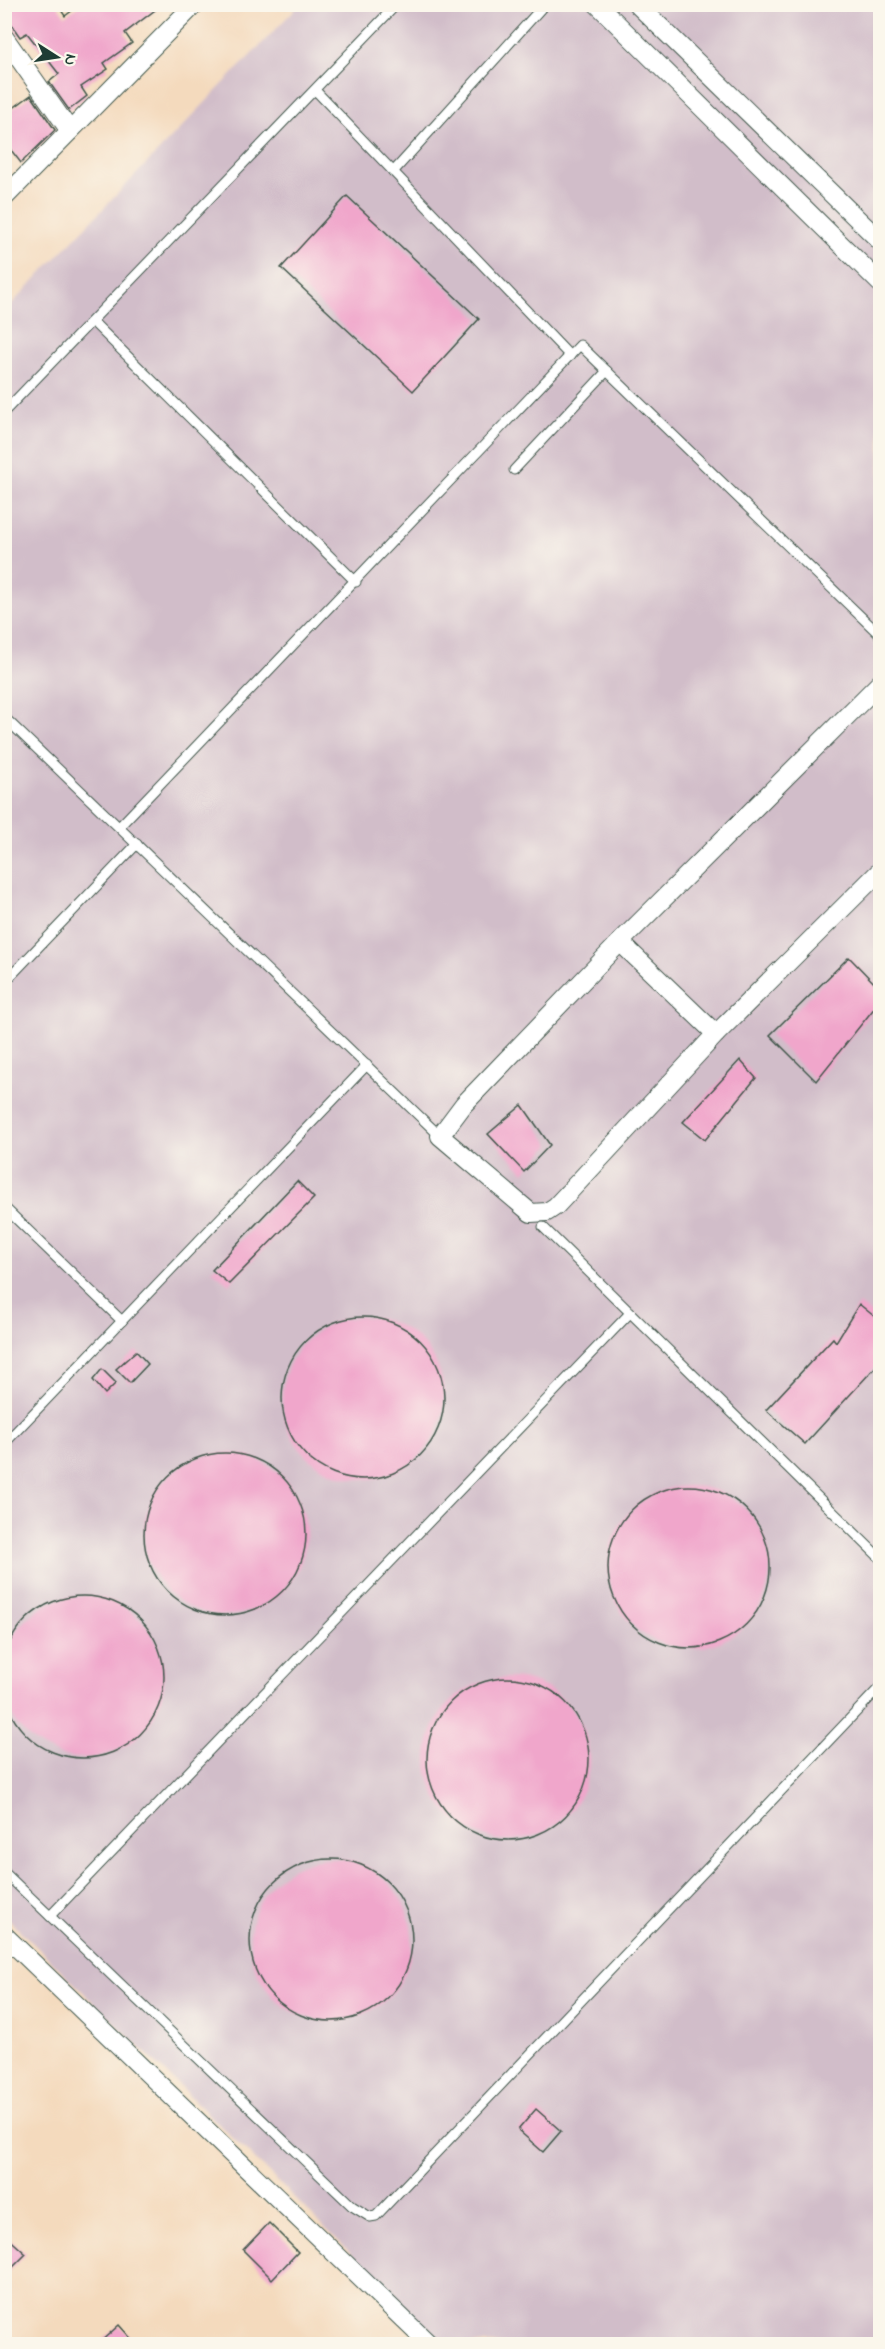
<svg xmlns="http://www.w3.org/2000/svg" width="885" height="2349" viewBox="0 0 885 2349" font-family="'Indie Flower',sans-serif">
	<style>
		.industrial { fill: #d1bdc9 }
		.building { fill: #f0a6cb }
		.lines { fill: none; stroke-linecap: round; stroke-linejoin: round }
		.service-casing { stroke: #3f5549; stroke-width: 11 }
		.minor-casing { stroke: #3f5549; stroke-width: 20 }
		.service { stroke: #fff; stroke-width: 9 }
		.minor { stroke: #fff; stroke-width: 18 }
	</style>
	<rect width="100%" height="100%" fill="#fbf7ec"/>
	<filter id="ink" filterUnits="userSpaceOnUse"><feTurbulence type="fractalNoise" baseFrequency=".0167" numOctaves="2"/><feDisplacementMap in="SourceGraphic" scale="12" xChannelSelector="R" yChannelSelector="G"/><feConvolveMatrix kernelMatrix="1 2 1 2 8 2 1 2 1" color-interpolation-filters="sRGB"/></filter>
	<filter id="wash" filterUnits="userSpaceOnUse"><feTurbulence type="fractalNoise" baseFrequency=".008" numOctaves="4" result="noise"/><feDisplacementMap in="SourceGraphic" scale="24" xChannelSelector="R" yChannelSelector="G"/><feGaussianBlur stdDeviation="1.35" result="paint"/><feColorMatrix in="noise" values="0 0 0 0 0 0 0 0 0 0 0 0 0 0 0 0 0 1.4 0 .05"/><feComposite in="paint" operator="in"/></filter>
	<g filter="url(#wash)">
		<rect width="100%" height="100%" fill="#f4dabd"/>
		<!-- industrial -->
		<path class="industrial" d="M 299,5 L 880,5 L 880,2344 L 444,2344 L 5,1916 L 4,312 Z"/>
		<g id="blocks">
			<!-- building -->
			<g class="building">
				<path d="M 4,4 L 57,4 L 65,16 L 81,4 L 163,4 L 125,33 L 132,43 L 104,63 L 108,69 L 81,87 L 87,96 L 69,110 L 49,82 L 59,74 L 27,33 L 20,37 L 4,14 Z"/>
				<path d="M 31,95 L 55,130 L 21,163 L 4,141 L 4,115 Z"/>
				<path d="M 347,196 L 479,319 L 413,391 L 281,268 Z"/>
				<path d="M 849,957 L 880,989 L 880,1001 L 816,1081 L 770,1035 Z"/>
				<path d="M 740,1060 L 756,1078 L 705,1140 L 683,1122 Z"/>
				<path d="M 522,1105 L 550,1145 L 524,1172 L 488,1134 Z"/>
				<path d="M 297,1181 L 314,1198 L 229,1284 L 212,1270 Z"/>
				<path d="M 859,1304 L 880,1321 L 880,1362 L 805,1444 L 766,1410 L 833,1338 L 836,1342 Z"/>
				<circle cx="363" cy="1398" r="81"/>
				<path d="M 136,1351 L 148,1364 L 130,1383 L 116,1369 Z"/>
				<path d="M 102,1369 L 116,1383 L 105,1394 L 93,1380 Z"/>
				<circle cx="225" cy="1534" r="81"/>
				<circle cx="689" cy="1567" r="81"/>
				<circle cx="83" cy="1677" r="81"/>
				<circle cx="508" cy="1759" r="81"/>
				<circle cx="331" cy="1940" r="81"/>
				<path d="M 536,2109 L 561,2131 L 543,2152 L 518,2130 Z"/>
				<path d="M 269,2223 L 298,2252 L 272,2279 L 243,2250 Z"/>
				<path d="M 4,2234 L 26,2254 L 4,2276 Z"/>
				<path d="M 119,2325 L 136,2344 L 98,2344 Z"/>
			</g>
		</g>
	</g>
	<g filter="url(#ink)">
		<use href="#blocks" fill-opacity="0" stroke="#3f5549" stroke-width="1.5"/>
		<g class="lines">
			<defs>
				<g id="service">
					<path d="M 315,90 L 570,356"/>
					<path d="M 393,172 L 545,4"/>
					<path d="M 93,322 L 356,582"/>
					<path d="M 4,412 L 397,4"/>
					<path d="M 514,470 L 607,371"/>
					<path d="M 4,717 L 440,1136"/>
					<path d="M 119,827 L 580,345 L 880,635"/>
					<path d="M 4,983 L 137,844"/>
					<path d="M 4,1207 L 122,1321"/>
					<path d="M 543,1227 L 880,1558"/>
					<path d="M 4,1444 L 367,1065"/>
					<path d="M 4,1872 L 352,2206 L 370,2217 L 376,2216 L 880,1687"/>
					<path d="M 50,1916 L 630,1313"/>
				</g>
				<g id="minor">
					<path d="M 597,4 L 880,283"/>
					<path d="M 637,4 L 880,241"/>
					<path d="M 4,37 L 70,131"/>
					<path d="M 4,198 L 195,4"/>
					<path d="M 880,683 L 620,942 L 464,1104 L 440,1136 L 531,1213 L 547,1212 L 556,1206 L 716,1034 L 880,871"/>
					<path d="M 620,942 L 716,1034"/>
					<path d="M 4,1935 L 429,2344"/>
				</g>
			</defs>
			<!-- service casing -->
			<use href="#service" class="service-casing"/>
			<!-- minor casing -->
			<use href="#minor" class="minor-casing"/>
			<!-- service -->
			<use href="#service" class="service"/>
			<!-- minor -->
			<use href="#minor" class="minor"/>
		</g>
	</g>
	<!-- margin -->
	<rect width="885" height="2349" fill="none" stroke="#fbf7ec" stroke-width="24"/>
	<!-- north arrow -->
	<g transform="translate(57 57) rotate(102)" stroke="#fbf7ec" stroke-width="4.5" paint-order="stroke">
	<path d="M0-4.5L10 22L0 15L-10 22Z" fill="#1f3d34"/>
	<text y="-9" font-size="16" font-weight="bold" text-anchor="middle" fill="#1f3d34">N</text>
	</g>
</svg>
